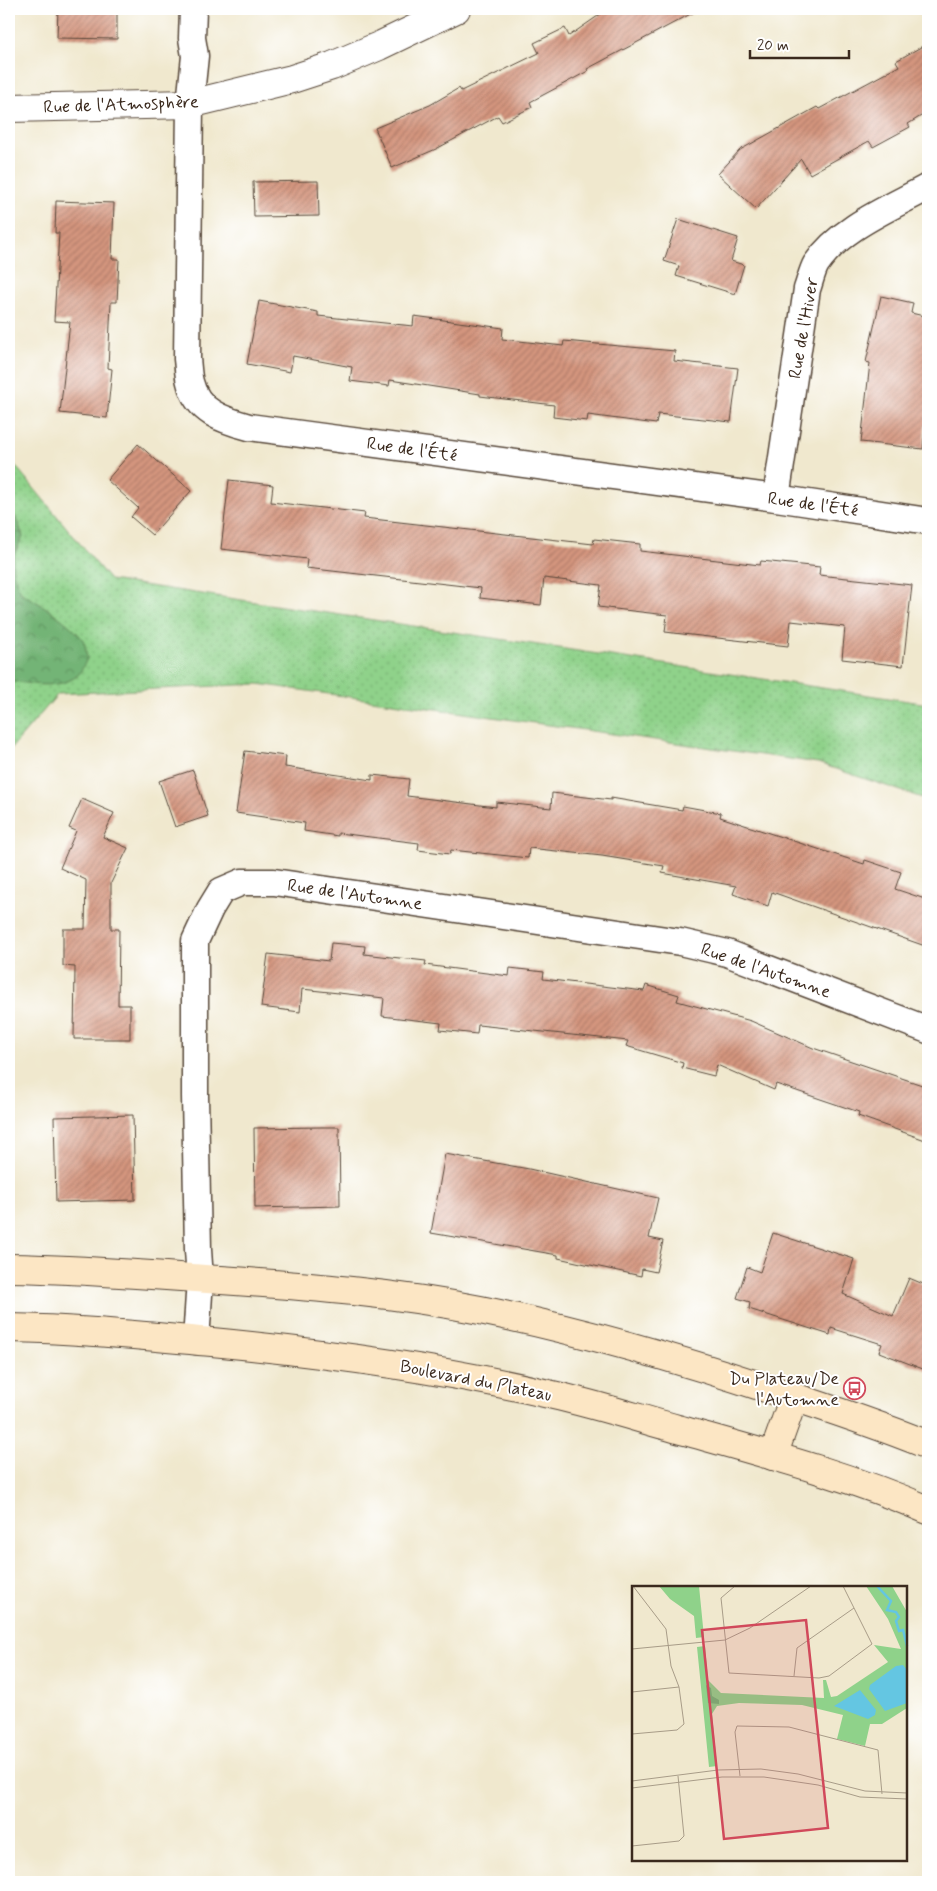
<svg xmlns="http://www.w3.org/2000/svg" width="937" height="1891" viewBox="0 0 937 1891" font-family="Mynerve,sans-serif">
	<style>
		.grass { fill: url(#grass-dots); stroke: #657e54 }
		.forest { fill: url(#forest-crowns); stroke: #576f4a }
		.building { fill: url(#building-hatch) }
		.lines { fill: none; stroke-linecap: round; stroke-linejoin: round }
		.minor-casing { stroke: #564638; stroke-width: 29 }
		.tertiary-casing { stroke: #564638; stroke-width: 30 }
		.secondary-casing { stroke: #564638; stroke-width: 30 }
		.minor { stroke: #fff; stroke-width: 26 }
		.tertiary { stroke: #fff; stroke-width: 28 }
		.secondary { stroke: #fce6c4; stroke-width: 28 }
		.labels { text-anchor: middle; stroke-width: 4; stroke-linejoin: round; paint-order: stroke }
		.street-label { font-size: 18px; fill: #3b2a1e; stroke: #fff }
		.poi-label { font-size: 18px; fill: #3b2a1e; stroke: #fff; text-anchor: end }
		.inset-river { fill: none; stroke: #64c6e2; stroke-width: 2.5 }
		.inset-road { fill: none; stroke: #a89c88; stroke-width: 1 }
		.view { fill: #d1495b; fill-opacity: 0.15; stroke: #d1495b; stroke-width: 2.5 }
		.inset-edge { fill: none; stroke: #3b2a1e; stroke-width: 2.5 }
	</style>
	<defs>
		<pattern id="grass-dots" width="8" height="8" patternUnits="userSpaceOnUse" patternTransform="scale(1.25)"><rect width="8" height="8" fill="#8fd28a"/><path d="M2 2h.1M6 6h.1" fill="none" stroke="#7cb477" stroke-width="1.8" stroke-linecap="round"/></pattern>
		<pattern id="forest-crowns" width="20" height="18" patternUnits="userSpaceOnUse" patternTransform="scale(1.25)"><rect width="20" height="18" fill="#73b476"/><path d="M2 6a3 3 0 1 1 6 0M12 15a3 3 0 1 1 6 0" fill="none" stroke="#609360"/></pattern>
		<pattern id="building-hatch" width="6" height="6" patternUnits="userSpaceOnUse" patternTransform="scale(1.25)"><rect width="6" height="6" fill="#d4957e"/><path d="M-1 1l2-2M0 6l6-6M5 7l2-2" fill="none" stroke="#ad7a67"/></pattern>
	</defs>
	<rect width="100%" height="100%" fill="#fff"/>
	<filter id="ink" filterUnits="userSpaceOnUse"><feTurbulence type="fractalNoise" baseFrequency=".02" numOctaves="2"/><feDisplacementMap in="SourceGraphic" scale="10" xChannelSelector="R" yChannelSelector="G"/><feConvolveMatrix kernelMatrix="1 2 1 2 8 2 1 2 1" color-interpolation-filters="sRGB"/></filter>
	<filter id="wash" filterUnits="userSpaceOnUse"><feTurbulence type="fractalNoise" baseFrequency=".0096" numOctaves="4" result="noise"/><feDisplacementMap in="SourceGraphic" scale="20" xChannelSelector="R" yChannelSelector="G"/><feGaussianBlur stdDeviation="1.12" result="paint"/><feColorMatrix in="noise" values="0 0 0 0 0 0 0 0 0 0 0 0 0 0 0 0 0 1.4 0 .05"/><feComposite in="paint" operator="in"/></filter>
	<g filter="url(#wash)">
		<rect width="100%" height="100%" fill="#f0e8ce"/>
		<!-- grass -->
		<path class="grass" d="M 9,458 L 110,580 L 928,704 L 928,800 L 818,763 L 258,684 L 58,694 L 9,751 Z"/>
		<!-- forest -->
		<path class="forest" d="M 9,505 L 19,525 L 23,537 C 9,562 10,569 22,594 C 38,601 73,625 83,640 C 86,645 86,653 87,659 C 84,664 81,673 77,676 C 58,690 29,684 9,680 Z"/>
		<g id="blocks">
			<!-- building -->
			<g class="building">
				<path d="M 58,9 L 117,9 L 117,39 L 57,38 Z"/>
				<path d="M 608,9 L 700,9 L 587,69 L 588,71 L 530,102 L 532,107 L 502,122 L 498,116 L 436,149 L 392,168 L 375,128 L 430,105 L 459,88 L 461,91 L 539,53 L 534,43 L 565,28 L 569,36 Z"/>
				<path d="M 928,43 L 928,116 L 926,113 L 908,124 L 910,127 L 873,147 L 869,141 L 810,174 L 801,159 L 756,209 L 718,174 L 740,150 L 817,107 L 819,109 L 899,66 L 896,61 Z"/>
				<path d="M 318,181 L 319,216 L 254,217 L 253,182 Z"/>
				<path d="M 56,201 L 114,203 L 112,259 L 119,259 L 117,302 L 111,302 L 108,368 L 112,369 L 107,418 L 60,413 L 70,322 L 54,321 L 59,233 L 55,233 Z"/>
				<path d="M 678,219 L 738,238 L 731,261 L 744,265 L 735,294 L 676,276 L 679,266 L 664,261 Z"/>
				<path d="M 881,296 L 913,303 L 911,313 L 928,317 L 928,400 L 923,449 L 861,442 L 870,363 L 866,362 Z"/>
				<path d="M 259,301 L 318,312 L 318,316 L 413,326 L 414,316 L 503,328 L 502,339 L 563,346 L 564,341 L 675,351 L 674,361 L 738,368 L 731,422 L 658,414 L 656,424 L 588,415 L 587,421 L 553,417 L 554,405 L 480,396 L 480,394 L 390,380 L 389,386 L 350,381 L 352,367 L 293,356 L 290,372 L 247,364 Z"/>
				<path d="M 138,444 L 191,491 L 152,535 L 131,517 L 138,508 L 107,480 Z"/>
				<path d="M 229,480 L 273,485 L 271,502 L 365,513 L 364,518 L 593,544 L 594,539 L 640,544 L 640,551 L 760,565 L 761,561 L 820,567 L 819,575 L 912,585 L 903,666 L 842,659 L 845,627 L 791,621 L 788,646 L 665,632 L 667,615 L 598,607 L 601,585 L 544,578 L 541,605 L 480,598 L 481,588 L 306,568 L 307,559 L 221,549 Z"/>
				<path d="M 245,751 L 286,756 L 285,767 L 372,780 L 372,775 L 409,779 L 407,796 L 496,807 L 496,802 L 551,808 L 552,793 L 611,800 L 611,798 L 682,810 L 683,806 L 721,813 L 720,817 L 864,864 L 865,860 L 901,872 L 895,889 L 928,900 L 928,947 L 772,892 L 768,906 L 733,894 L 736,886 L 662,873 L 664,866 L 602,856 L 529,848 L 528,858 L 451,850 L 450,854 L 418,850 L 419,843 L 338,833 L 338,836 L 304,831 L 305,823 L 236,813 Z"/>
				<path d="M 193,770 L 208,816 L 175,827 L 159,781 Z"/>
				<path d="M 82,799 L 114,813 L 103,837 L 128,848 L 111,883 L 111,929 L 119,929 L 118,1005 L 130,1005 L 130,1039 L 74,1039 L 75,967 L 63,966 L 63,929 L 85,929 L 86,880 L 60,868 L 76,831 L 69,828 Z"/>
				<path d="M 331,943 L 365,946 L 364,954 L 426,961 L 425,965 L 509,976 L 510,968 L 544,972 L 543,979 L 644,991 L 646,985 L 679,995 L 677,1001 L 751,1021 L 813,1048 L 928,1087 L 928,1141 L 858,1116 L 859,1112 L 776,1084 L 774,1090 L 717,1065 L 714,1076 L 682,1068 L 683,1063 L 626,1046 L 628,1041 L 478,1025 L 477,1034 L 440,1030 L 441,1023 L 382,1016 L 384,998 L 302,989 L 300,1012 L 261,1007 L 268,954 L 329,961 Z"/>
				<path d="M 133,1115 L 135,1200 L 56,1202 L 54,1117 Z"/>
				<path d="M 321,1127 L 339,1127 L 340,1206 L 255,1208 L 254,1128 Z"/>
				<path d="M 445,1154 L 529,1169 L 658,1198 L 649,1238 L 663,1241 L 656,1272 L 642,1269 L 641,1276 L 558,1258 L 558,1255 L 431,1233 Z"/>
				<path d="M 773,1233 L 854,1259 L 843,1294 L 893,1316 L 909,1278 L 928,1286 L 928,1371 L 879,1352 L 882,1344 L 831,1328 L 830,1335 L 749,1309 L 750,1302 L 737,1298 L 747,1267 L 760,1272 Z"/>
			</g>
		</g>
	</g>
	<g filter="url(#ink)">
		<use href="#blocks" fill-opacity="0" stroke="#564638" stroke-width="1"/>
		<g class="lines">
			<defs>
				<g id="minor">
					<path d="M 193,9 L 192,38 L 195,56 L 190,104 L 187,359 C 188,366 188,375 190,382 C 197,412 223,420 249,427 L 776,498 L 928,521"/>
					<path d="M 776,498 L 807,289 C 810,281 812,271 816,264 C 841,227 890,208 928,187"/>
					<path d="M 196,1341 L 200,1279 L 198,1250 L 195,1096 L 195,941 L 210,909 L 221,891 L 242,882 L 274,882 L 680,942 L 727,953 L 928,1030"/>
				</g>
				<path id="tertiary" d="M 9,108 L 190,104 L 292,79 L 332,66 L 379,46 L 456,9"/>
				<g id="secondary">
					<path d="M 9,1268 C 80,1269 151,1275 221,1280 C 308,1286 395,1293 480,1310 C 579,1330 676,1358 772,1390 C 825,1407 877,1424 928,1445"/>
					<path d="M 9,1328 C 77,1329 144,1336 212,1342 C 327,1353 440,1368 553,1395 C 597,1405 641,1419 685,1431 C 767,1454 850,1476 928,1510"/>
					<path d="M 773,1456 L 794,1397"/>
				</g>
			</defs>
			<!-- minor casing -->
			<use href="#minor" class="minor-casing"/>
			<!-- tertiary casing -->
			<use href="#tertiary" class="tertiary-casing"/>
			<!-- secondary casing -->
			<use href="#secondary" class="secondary-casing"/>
			<!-- minor -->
			<use href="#minor" class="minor"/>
			<!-- tertiary -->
			<use href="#tertiary" class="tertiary"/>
			<!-- secondary -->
			<use href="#secondary" class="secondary"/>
		</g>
	</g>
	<!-- icons -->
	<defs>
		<symbol id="bus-ring" viewBox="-11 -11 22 22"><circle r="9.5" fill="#fff" stroke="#d1495b" stroke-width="1.5"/><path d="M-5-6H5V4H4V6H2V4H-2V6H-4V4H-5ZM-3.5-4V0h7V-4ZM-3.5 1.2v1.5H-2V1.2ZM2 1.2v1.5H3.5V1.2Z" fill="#d1495b"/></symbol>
	</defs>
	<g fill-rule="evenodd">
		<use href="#bus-ring" x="842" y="1376" width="25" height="25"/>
	</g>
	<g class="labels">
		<!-- street labels -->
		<g class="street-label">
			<text transform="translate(121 104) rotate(-2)" y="6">Rue de l'Atmosphère</text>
			<text transform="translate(803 328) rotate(-80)" y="6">Rue de l'Hiver</text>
			<text transform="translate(412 449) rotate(8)" y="6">Rue de l'Été</text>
			<text transform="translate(813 504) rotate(8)" y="6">Rue de l'Été</text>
			<text transform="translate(355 894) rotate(8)" y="6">Rue de l'Automne</text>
			<text transform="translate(766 970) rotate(19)" y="6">Rue de l'Automne</text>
			<text transform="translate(476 1380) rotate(11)" y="6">Boulevard du Plateau</text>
		</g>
		<!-- poi labels -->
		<g class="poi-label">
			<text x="839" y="1384">Du Plateau/De<tspan x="839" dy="21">l'Automne</tspan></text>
		</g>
	</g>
	<!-- overview -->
	<g transform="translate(632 1586)">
		<rect width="275" height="275" fill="#f0e8ce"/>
		<path d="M 27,0 L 67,0 L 72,51 L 64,52 L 62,30 L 38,13 ZM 234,0 L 260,0 L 275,26 L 275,122 L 250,138 L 238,138 L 233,160 L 205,153 L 211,129 L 170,119 L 107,117 L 85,120 L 80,128 L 85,180 L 77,181 L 65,61 L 73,60 L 76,94 L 89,107 L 192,112 L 191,94 L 194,94 L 199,111 L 205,110 L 256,76 L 242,59 L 269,63 L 256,33 Z" fill="#8fd28a"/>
		<path d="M 74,99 L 79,102 L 80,110 L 87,114 L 87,118 L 76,117 Z" fill="#73b476"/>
		<path d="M 271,79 L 275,84 L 275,117 L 253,125 L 237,103 L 238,99 L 264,80 ZM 228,104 L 244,124 L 243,129 L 236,133 L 202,120 Z" fill="#64c6e2"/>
		<path class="inset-river" d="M 245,0 L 259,15 L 255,24 L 264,26 L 267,31 L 264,35 L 267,45 L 271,44 L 275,60"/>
		<path class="inset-road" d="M 103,0 L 89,12 L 97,87 L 187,92 L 197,90 L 240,58 L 211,0M 0,63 L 93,54 L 118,42 L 179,0M 162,90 L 165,62 L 222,22M 0,106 L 47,101M 0,148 L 45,144 L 52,138 L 47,101 L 39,80 L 34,43 L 1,0M 108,190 L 103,146 L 105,140 L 157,141 L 246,164 L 250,208M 0,195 L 86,184 L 129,183 L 166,188 L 233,205 L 275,207M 0,202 L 90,191 L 132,191 L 186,199 L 228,211 L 275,213M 0,260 L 47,255 L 52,250 L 46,190"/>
		<path class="view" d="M 174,34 L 196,242 L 92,253 L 70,44 Z"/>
		<rect width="275" height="275" class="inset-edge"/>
	</g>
	<!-- margin -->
	<rect width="937" height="1891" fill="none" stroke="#fff" stroke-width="30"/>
	<!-- scale -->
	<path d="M750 50v8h99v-8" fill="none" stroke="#3b2a1e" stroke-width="2.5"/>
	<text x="757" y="50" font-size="15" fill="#3b2a1e" stroke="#ffffff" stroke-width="4" paint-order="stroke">20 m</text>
</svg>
